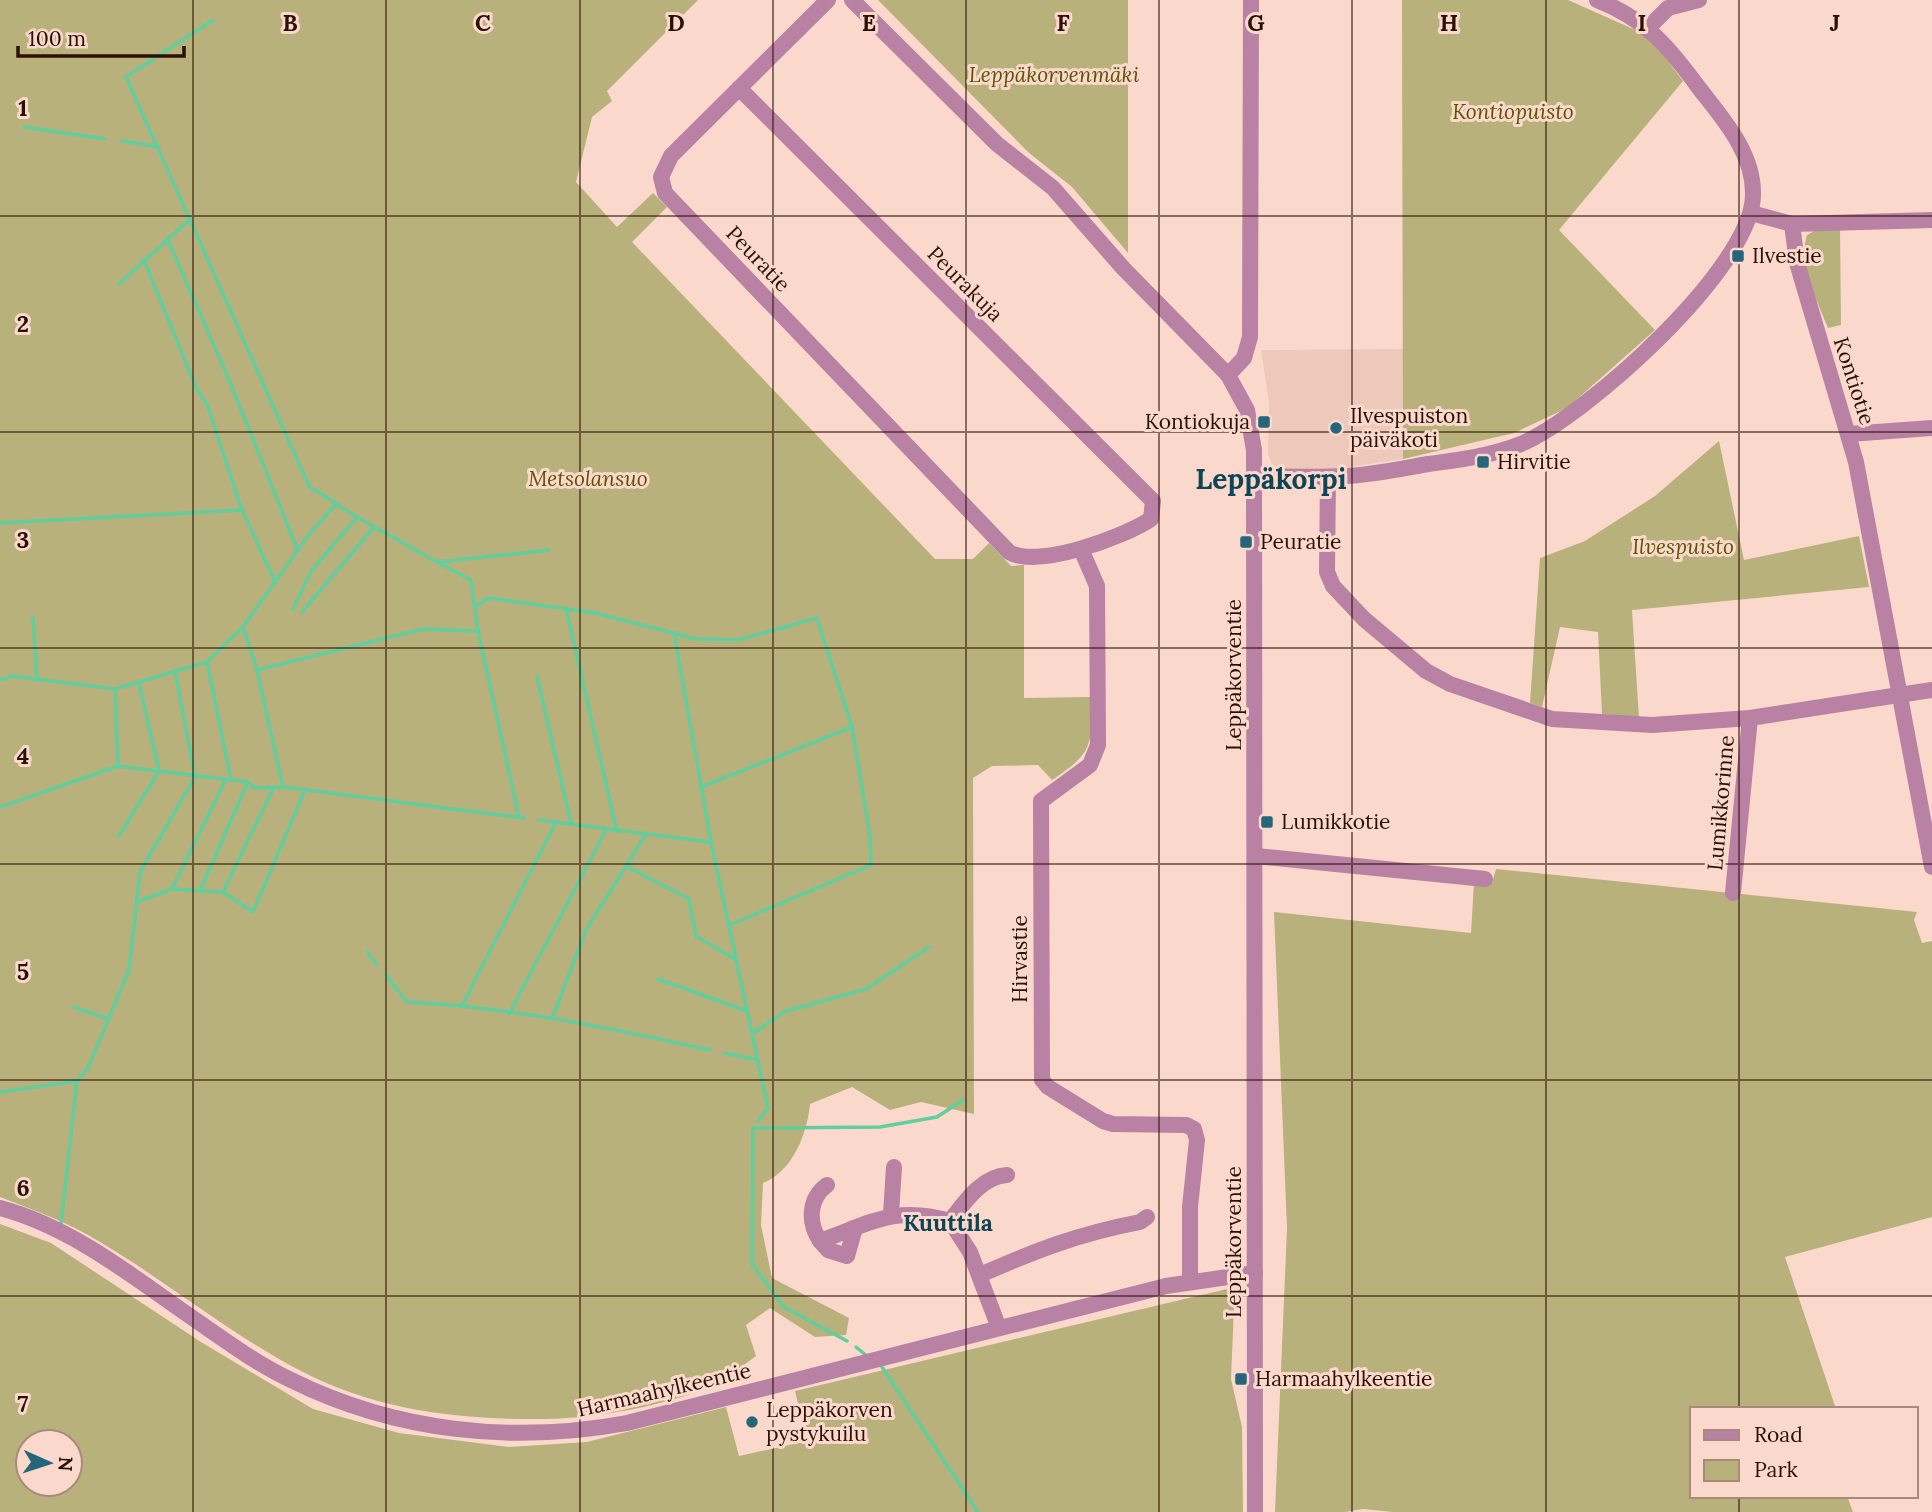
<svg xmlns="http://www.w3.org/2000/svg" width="1932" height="1512" viewBox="0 0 1932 1512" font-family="Lora,serif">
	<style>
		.built { fill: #edc9bb }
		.green { fill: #b8b17b; fill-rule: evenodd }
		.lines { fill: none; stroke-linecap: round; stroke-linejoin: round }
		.stream { stroke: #62cd9d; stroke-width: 3.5 }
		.minor { stroke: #b981a3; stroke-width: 16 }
		.grid { fill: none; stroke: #2d1005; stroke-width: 2; stroke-opacity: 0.55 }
		.poi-dot { fill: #25667a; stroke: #fad9cc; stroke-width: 2.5 }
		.labels { text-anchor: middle; stroke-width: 6; stroke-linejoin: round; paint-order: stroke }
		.park-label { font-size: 21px; font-style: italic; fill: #5d5403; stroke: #fad9cc }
		.poi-label { font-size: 21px; fill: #2d1005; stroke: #fad9cc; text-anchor: start }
		.street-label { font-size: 21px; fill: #2d1005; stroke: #fad9cc }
		.neighbourhood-label { font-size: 23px; font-weight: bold; fill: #0f4555; stroke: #fad9cc }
		.district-label { font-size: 28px; font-weight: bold; fill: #0f4555; stroke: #fad9cc }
		.grid-label { font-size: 23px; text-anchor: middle; font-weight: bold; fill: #2d1005; stroke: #fad9cc; stroke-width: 6; stroke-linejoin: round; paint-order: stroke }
	</style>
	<rect width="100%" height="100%" fill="#fad9cc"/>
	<!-- built -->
	<path class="built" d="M 1404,349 L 1403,459 L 1329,470 L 1282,469 L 1272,464 L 1268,454 L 1269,402 L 1261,350 Z"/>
	<!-- green -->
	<g class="green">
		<path d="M 0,0 L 698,0 L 607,91 L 612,101 L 592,117 L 576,182 L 617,227 L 653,193 L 667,207 L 632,242 L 935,559 L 973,559 L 989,543 L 1011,566 L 1024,565 L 1024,698 L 1090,697 C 1092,746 1094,752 1052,780 L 1038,765 L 992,766 L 973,778 L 974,1114 L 921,1102 L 890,1110 L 852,1087 L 810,1104 C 807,1134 793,1171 763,1183 L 761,1225 L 772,1278 L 849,1318 L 846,1335 L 815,1337 L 770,1308 L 746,1325 L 756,1356 C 742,1366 727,1380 712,1386 C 663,1406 599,1418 546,1419 C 463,1420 378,1411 303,1372 C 227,1333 162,1277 88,1235 C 61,1220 29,1208 0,1197 Z"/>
		<path d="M 878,0 L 1128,0 L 1128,253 L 1072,187 L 1028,152 Z"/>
		<path d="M 1402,0 L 1568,0 L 1649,36 L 1683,81 L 1559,230 L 1655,330 L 1567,408 L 1514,433 L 1403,459 Z"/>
		<path d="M 1818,229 L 1840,229 L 1841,325 L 1828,328 C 1817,300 1798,265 1807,235 Z"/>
		<path d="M 1719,441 L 1744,560 L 1859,536 L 1869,587 L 1632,610 L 1639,718 L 1602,714 L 1598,632 L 1560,627 L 1542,707 L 1530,703 L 1540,558 L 1585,541 L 1655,496 Z"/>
		<path d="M 1496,869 L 1917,912 L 1914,920 L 1922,943 L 1932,941 L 1932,1217 L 1785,1257 L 1836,1409 L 1692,1409 L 1692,1496 L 1847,1496 L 1853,1512 L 1393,1512 L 1363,1509 L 1345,1512 L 1275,1512 L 1287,1228 L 1274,912 L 1471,933 L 1474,883 L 1492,883 Z"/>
		<path d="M 0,1224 L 51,1243 L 201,1342 L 313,1409 L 399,1433 L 509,1447 L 587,1442 L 726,1407 L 739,1456 L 807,1441 L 795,1391 L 1227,1289 L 1234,1306 L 1231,1379 L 1242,1427 L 1243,1512 L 0,1512 ZM 28,1442 L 70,1442 L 70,1484 L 28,1484 Z"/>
	</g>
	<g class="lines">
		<!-- stream -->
		<g class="stream">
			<path d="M 213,20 L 126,77 L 309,486 L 357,517 L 437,562 L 549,550"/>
			<path d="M 24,127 L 105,139"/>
			<path d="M 122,141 L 159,147"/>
			<path d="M 167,238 L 230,382 L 298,551"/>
			<path d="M 144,260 L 197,390 L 207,404 L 242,510 L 275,581"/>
			<path d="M 119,284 L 189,220"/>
			<path d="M 0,523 L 242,510"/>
			<path d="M 439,563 L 471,580 L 478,631 L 519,817"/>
			<path d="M 475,607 L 488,598 L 595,613 L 696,639 L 738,640 L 817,618 L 852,727 L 870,836 L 871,865 L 730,925"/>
			<path d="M 566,608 L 617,832"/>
			<path d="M 293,609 L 312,570 L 357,517"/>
			<path d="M 302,612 L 374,527"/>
			<path d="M 33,617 L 37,680"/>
			<path d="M 243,627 L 257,670 L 283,787"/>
			<path d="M 674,633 L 711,842 L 768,1108 L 758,1121"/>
			<path d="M 207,662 L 231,780"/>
			<path d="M 257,670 L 423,629 L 477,631"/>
			<path d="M 537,676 L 571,823"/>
			<path d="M 0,680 L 13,676 L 115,689 L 207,662 L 243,627 L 310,533 L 337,503"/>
			<path d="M 115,689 L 118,766"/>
			<path d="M 701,787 L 852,727"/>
			<path d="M 0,807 L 118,766 L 248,782 L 254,788 L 283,787 L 524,818"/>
			<path d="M 539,820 L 710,842"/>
			<path d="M 119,836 L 159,771 L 139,683"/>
			<path d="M 626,866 L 689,899 L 696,936 L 736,960"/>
			<path d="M 172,889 L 225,781"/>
			<path d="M 200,891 L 248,782"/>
			<path d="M 223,892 L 274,787"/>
			<path d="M 137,902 L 172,889 L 223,892 L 253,912 L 305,790"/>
			<path d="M 367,952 L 377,965"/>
			<path d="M 386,975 L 407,1002 C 510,1007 610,1028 710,1050"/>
			<path d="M 658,979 L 747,1011"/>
			<path d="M 463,1004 L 556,822"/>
			<path d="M 74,1007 L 108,1019"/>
			<path d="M 509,1014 L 606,830"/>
			<path d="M 553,1016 L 586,930 L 646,834"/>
			<path d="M 752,1034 L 786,1011 L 866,989 L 929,947"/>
			<path d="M 725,1053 L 758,1060"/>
			<path d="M 0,1092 L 77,1081"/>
			<path d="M 61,1224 L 77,1081 L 88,1068 L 129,970 L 140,872 L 195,777 L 175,671"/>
			<path d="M 847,1341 L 784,1307 L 752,1264 L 753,1128 L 880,1127 L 937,1117 L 963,1100"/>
			<path d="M 856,1347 L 867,1356"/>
			<path d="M 882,1367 L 978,1512"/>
		</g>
		<!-- minor -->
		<g class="minor">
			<path d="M 852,0 L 997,144 L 1053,188 L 1123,268 L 1228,375 L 1247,410 L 1254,450 L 1255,1512"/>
			<path d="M 1649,27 L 1668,8 L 1699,0"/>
			<path d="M 739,88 L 1153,501 L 1151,519 C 1124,537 1038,569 1009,552 L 665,193 L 661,177 L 671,156 L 828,0"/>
			<path d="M 1751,213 L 1792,224 L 1797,263 L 1856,462 L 1932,867"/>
			<path d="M 1792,224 L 1932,220"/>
			<path d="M 1228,375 L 1244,358 L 1250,337 L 1251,0"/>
			<path d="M 1849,434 L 1932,428"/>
			<path d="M 1254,476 C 1284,476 1314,478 1344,476 C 1372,475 1400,469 1428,464 C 1459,460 1491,456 1521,444 C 1586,416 1752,268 1753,195 C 1754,153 1723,119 1699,88 C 1669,47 1646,19 1597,0"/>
			<path d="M 1328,477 L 1327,572 L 1333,586 L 1364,619 L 1426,671 L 1450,684 L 1552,719 L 1652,725 L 1750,718 L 1932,690"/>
			<path d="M 1081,549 L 1097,586 L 1098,745 L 1090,765 L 1041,801 L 1042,1080 L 1048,1087 L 1103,1121 L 1113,1124 L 1186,1125 L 1194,1129 L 1197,1140 L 1190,1207 L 1190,1282"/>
			<path d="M 1256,856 L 1485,879"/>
			<path d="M 1733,893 L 1750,718"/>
			<path d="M 827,1185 C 808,1199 808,1223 820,1241 C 871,1223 895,1205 950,1221 L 970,1252 L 999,1328"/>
			<path d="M 0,1208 C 68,1226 127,1272 184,1312 C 219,1336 253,1362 291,1380 C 396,1432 513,1444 627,1423 L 1166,1286 L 1255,1273"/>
			<path d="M 891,1214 L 894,1167"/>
			<path d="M 950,1221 C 964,1203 982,1176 1007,1175"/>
			<path d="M 820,1241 L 828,1250 L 847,1256 L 855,1228"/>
			<path d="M 980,1275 C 1037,1250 1078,1234 1140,1222 L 1147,1217"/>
		</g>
	</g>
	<!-- grid -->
	<path class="grid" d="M 193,0 L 193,1512M 386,0 L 386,1512M 580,0 L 580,1512M 773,0 L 773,1512M 966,0 L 966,1512M 1159,0 L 1159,1512M 1352,0 L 1352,1512M 1546,0 L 1546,1512M 1739,0 L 1739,1409M 0,216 L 1932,216M 0,432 L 1932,432M 0,648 L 1932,648M 0,864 L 1932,864M 0,1080 L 1932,1080M 0,1296 L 1932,1296M 1739,1496 L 1739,1512"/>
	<!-- markers -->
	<g class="poi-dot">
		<rect x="1731" y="249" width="14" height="14" rx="3.5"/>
		<rect x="1257" y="415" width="14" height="14" rx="3.5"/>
		<circle cx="1336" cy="428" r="7"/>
		<rect x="1476" y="455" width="14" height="14" rx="3.5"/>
		<rect x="1239" y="535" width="14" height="14" rx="3.5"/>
		<rect x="1260" y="815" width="14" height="14" rx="3.5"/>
		<rect x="1234" y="1372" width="14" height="14" rx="3.5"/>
		<circle cx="752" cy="1422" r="7"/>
	</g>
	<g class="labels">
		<!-- park labels -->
		<g class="park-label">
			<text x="1054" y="82">Leppäkorvenmäki</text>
			<text x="1513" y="119">Kontiopuisto</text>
			<text x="588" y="486">Metsolansuo</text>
			<text x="1683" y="554">Ilvespuisto</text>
		</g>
		<!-- poi labels -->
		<g class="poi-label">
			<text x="1752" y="263">Ilvestie</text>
			<text x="1350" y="423">Ilvespuiston<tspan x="1350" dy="24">päiväkoti</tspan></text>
			<text x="1250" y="429" text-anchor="end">Kontiokuja</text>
			<text x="1497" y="469">Hirvitie</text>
			<text x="1260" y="549">Peuratie</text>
			<text x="1281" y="829">Lumikkotie</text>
			<text x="1255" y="1386">Harmaahylkeentie</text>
			<text x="766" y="1417">Leppäkorven<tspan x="766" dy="24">pystykuilu</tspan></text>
		</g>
		<!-- street labels -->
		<g class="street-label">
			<text transform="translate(758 259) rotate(46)" y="7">Peuratie</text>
			<text transform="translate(965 284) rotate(45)" y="7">Peurakuja</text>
			<text transform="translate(1854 381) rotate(72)" y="7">Kontiotie</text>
			<text transform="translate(1234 675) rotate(-90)" y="7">Leppäkorventie</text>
			<text transform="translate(1721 803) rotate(-85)" y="7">Lumikkorinne</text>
			<text transform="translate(1020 959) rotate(-90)" y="7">Hirvastie</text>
			<text transform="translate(1234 1242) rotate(-90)" y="7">Leppäkorventie</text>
			<text transform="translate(664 1390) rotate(-13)" y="7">Harmaahylkeentie</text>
		</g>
		<!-- neighbourhood labels -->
		<g class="neighbourhood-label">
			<text x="948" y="1231">Kuuttila</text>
		</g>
		<!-- district labels -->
		<g class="district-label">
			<text x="1271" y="489">Leppäkorpi</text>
		</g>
	</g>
	<g class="grid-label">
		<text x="290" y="31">B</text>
		<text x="483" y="31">C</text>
		<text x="676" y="31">D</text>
		<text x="869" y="31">E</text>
		<text x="1063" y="31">F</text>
		<text x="1256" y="31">G</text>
		<text x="1449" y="31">H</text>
		<text x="1642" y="31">I</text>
		<text x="1835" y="31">J</text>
		<text x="23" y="116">1</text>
		<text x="23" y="332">2</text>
		<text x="23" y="548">3</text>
		<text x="23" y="764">4</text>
		<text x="23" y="980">5</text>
		<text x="23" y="1196">6</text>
		<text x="23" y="1412">7</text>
	</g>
	<!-- legend -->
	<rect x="1690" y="1407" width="228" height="91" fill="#fad9cc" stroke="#a8897c" stroke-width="2"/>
	<rect x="1704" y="1430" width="35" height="10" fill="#b981a3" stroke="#a8897c" stroke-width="2"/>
	<text x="1754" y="1442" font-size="21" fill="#2d1005">Road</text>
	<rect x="1704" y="1460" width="35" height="21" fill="#b8b17b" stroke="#a8897c" stroke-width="2"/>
	<text x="1754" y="1477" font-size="21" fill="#2d1005">Park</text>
	<!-- north arrow -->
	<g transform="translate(49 1463) rotate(93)"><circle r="33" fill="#fad9cc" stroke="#a8897c" stroke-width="2"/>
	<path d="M0-5L12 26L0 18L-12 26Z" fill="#25667a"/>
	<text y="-10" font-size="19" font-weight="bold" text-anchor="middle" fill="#2d1005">N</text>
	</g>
	<!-- scale -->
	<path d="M18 46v10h166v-10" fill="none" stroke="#2d1005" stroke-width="3.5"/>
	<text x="28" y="46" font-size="21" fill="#2d1005" stroke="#fad9cc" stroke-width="5" paint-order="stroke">100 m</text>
</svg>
